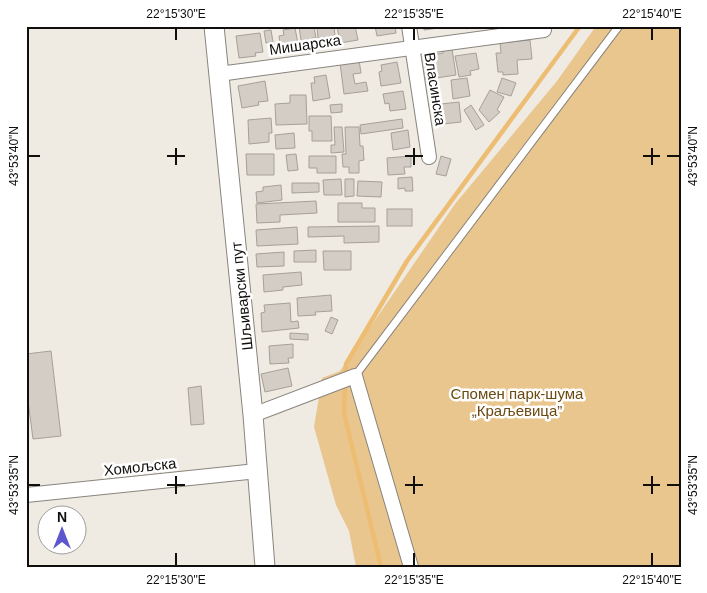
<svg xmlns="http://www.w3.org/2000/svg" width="707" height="593" viewBox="0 0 707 593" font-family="Arial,sans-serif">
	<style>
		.green { fill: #eac68f }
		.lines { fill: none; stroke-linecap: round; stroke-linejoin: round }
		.stream { stroke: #ecbd72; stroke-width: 4.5 }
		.building { fill: #d3cdc5; stroke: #a5a098 }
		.service-casing { stroke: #89847d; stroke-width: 9 }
		.minor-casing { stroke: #89847d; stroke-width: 16 }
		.secondary-casing { stroke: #89847d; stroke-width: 21 }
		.service { stroke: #fff; stroke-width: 7 }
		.minor { stroke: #fff; stroke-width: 14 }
		.secondary { stroke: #fff; stroke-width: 19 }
		.ticks { fill: none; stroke: #110f0d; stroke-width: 2 }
		.labels { text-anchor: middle; stroke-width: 5; stroke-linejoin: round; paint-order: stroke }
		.street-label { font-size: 15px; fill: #110f0d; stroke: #fff }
		.park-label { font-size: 15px; fill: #6a4a10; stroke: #fff }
		.neatline { fill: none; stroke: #110f0d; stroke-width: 2 }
		.ticks-label { font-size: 12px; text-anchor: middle; fill: #110f0d }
	</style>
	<rect width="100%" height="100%" fill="#efeae2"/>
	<!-- green -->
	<path class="green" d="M 596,26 L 681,26 L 681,567 L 356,567 L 349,531 L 336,505 L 314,427 L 322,378 L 340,371 L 455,204 L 557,81 Z"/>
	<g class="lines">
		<!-- stream -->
		<path class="stream" d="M 381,567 L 344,413 L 346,364 L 407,261 L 580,26"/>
	</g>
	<!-- building -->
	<g class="building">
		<path d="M 299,26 L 314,26 L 316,38 L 312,38 L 313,46 L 302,47 Z"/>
		<path d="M 317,26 L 334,26 L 335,36 L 318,38 Z"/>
		<path d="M 337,26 L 355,26 L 358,40 L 340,43 Z"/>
		<path d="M 375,26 L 395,26 L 396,33 L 377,36 Z"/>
		<path d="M 424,26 L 446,26 L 446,27 L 424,30 Z"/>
		<path d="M 295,28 L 299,49 L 281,52 L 279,36 L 284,35 L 283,30 Z"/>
		<path d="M 271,30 L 273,42 L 266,43 L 264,31 Z"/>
		<path d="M 260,33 L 263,52 L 255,53 L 256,56 L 239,58 L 236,36 Z"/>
		<path d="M 530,40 L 532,59 L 517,60 L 518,74 L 503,75 L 503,72 L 498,72 L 496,53 L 501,53 L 500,43 Z"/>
		<path d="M 452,49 L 456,75 L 423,80 L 419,53 L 432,52 L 432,55 L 443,53 L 443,50 Z"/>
		<path d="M 476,53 L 479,69 L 470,71 L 471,75 L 459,77 L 455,56 Z"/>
		<path d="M 359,60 L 361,73 L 353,74 L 355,84 L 366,82 L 368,91 L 344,94 L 340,63 Z"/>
		<path d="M 397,62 L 401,83 L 381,86 L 379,72 L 382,71 L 381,65 Z"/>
		<path d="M 326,75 L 330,98 L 313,101 L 311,83 L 315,83 L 314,77 Z"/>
		<path d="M 467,78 L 470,96 L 453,99 L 451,80 Z"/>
		<path d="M 502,78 L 516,83 L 511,96 L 497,92 Z"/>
		<path d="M 265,81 L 268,101 L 258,102 L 259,105 L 242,108 L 238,86 Z"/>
		<path d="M 490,90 L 504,97 L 497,110 L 500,112 L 489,122 L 479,110 Z"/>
		<path d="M 403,91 L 406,109 L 390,111 L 389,103 L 385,104 L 383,94 Z"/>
		<path d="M 290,95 L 306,95 L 307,124 L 276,125 L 275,104 L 290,103 Z"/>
		<path d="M 459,102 L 461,122 L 434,125 L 432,105 Z"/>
		<path d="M 342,104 L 342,112 L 331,113 L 330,105 Z"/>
		<path d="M 471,105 L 484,125 L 476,130 L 464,110 Z"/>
		<path d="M 309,116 L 331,116 L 332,141 L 312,141 L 312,131 L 309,131 Z"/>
		<path d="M 271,118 L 272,133 L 269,133 L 269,142 L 249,144 L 248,120 Z"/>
		<path d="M 402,119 L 403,128 L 361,134 L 360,125 Z"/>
		<path d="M 334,127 L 342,127 L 344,152 L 331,153 L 331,145 L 335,145 Z"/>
		<path d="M 345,127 L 359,127 L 360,146 L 363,146 L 364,160 L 359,161 L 359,173 L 349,173 L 349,167 L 343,167 L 342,154 L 346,154 Z"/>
		<path d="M 408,130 L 410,147 L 393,150 L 391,133 Z"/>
		<path d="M 294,133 L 295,148 L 276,149 L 275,135 Z"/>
		<path d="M 246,154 L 274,154 L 274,175 L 247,175 Z"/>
		<path d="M 296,154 L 298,170 L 288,171 L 286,155 Z"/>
		<path d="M 309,156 L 336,156 L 336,173 L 317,173 L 317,168 L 309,168 Z"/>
		<path d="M 411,156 L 411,167 L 404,167 L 405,174 L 388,175 L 387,158 Z"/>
		<path d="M 441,156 L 451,159 L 446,176 L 436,174 Z"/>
		<path d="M 412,177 L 413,191 L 405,191 L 405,188 L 398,189 L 398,178 Z"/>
		<path d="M 341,179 L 342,195 L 324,195 L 323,180 Z"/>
		<path d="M 345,179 L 354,179 L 354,196 L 345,197 Z"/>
		<path d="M 358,181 L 382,182 L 381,197 L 357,196 Z"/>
		<path d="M 292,183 L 319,183 L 319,192 L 292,193 Z"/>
		<path d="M 281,185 L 282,200 L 257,203 L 256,192 L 263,191 L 263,187 Z"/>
		<path d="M 316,201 L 317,213 L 280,215 L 280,222 L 257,223 L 256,204 Z"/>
		<path d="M 338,203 L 362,203 L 362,208 L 375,208 L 375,222 L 338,222 Z"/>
		<rect x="387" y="209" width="25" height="17"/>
		<path d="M 379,226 L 379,242 L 344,243 L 344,236 L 308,237 L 308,227 Z"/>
		<path d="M 297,227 L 298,244 L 257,246 L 256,230 Z"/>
		<path d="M 316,250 L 316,262 L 294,262 L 294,251 Z"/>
		<path d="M 323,251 L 351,251 L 351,270 L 324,270 Z"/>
		<path d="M 284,252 L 284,266 L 257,267 L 256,254 Z"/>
		<path d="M 301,272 L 302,285 L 283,287 L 283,290 L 264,292 L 263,275 Z"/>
		<path d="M 331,295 L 332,311 L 315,312 L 316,315 L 298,316 L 297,298 Z"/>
		<path d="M 290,303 L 291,322 L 298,321 L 299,328 L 262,332 L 261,313 L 265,312 L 264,305 Z"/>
		<path d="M 331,317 L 338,320 L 332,334 L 325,331 Z"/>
		<path d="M 290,333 L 308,334 L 308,340 L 290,339 Z"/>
		<path d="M 293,344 L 293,358 L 288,358 L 289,363 L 270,364 L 269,346 Z"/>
		<path d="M 51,351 L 61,436 L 33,439 L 26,386 L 26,354 Z"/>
		<path d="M 288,368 L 292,386 L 265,392 L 261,374 Z"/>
		<path d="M 201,386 L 204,424 L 191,425 L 188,388 Z"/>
	</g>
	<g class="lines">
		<defs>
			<path id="service" d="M 355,376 L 619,26"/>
			<g id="minor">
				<path d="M 409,26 L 429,157"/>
				<path d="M 219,74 L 544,30"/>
				<path d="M 253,415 L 355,376 L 411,567"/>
				<path d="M 26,495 L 257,471"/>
			</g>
			<path id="secondary" d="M 214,26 L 253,415 L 265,567"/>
		</defs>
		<!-- service casing -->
		<use href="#service" class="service-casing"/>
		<!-- minor casing -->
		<use href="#minor" class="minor-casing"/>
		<!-- secondary casing -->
		<use href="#secondary" class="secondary-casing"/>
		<!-- service -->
		<use href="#service" class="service"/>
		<!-- minor -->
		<use href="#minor" class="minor"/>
		<!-- secondary -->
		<use href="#secondary" class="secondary"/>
	</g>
	<!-- ticks -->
	<path class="ticks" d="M 176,28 L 176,40M 414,28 L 414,40M 652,28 L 652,40M 176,148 L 176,165M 414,148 L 414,165M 652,148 L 652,165M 28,156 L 40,156M 167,156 L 185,156M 405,156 L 423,156M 643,156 L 660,156M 667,156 L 680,156M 176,476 L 176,494M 414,476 L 414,494M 652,476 L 652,494M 28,485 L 40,485M 167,485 L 185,485M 405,485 L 423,485M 643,485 L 660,485M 667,485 L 680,485M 176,553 L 176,566M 414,553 L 414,566M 652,553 L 652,566"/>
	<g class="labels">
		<!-- street labels -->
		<g class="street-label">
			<text transform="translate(305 45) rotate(-8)" y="5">Мишарска</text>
			<text transform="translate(435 89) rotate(81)" y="5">Власинска</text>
			<text transform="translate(242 296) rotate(-96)" y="5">Шљиварски пут</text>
			<text transform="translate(140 467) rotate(-6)" y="5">Хомољска</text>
		</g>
		<!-- park labels -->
		<g class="park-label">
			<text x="517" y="399">Спомен парк-шума<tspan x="517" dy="17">„Краљевица”</tspan></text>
		</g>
	</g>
	<!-- border -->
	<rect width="707" height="593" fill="none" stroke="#ffffff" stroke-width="55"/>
	<!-- north arrow -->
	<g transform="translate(62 530)"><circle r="24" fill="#ffffff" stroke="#a09f9e"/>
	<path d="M0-4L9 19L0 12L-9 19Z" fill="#5d57cf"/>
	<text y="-8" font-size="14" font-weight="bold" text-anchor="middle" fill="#110f0d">N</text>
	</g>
	<rect x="28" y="28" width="652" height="538" class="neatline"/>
	<g class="ticks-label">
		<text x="176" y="18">22°15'30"E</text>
		<text x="414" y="18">22°15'35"E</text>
		<text x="652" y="18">22°15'40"E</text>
		<text transform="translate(14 156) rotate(-90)" y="4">43°53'40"N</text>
		<text transform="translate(693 156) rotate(-90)" y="4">43°53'40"N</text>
		<text transform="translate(14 485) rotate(-90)" y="4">43°53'35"N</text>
		<text transform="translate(693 485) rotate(-90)" y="4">43°53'35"N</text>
		<text x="176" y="584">22°15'30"E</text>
		<text x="414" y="584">22°15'35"E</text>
		<text x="652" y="584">22°15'40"E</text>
	</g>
</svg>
